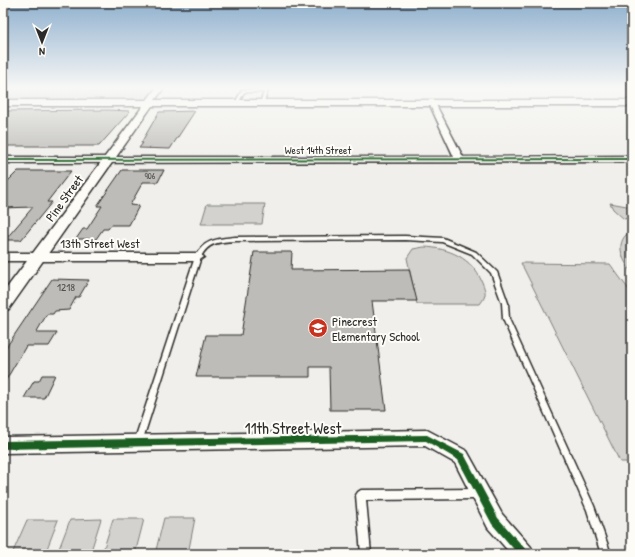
<svg xmlns="http://www.w3.org/2000/svg" width="635" height="557" viewBox="0 0 635 557" font-family="'Patrick Hand',sans-serif">
	<style>
		.green { fill: #d3d2cf; stroke: #7f7e7d }
		.building { fill: #bdbcb8; stroke: #2b2b2b }
		.lines { fill: none; stroke-linecap: round; stroke-linejoin: round }
		.service-casing { stroke: #2b2b2b; stroke-width: 3 }
		.minor-casing { stroke: #2b2b2b; stroke-width: 3 }
		.tertiary-casing { stroke: #2b2b2b; stroke-width: 3 }
		.service { fill: #fdfcf7; fill-rule: evenodd }
		.minor { fill: #fdfcf7; fill-rule: evenodd }
		.tertiary { fill: #fdfcf7; fill-rule: evenodd }
		.cycleway-casing { stroke: #fdfcf7; stroke-width: 3 }
		.cycleway { fill: #1b5e20; fill-rule: evenodd }
		.labels { text-anchor: middle; stroke-width: 4; stroke-linejoin: round; paint-order: stroke }
		.far-number-label { font-size: 9px; fill: #504f4e }
		.far-street-label { font-size: 11px; fill: #2b2b2b; stroke: #fdfcf7 }
		.number-label { font-size: 11px; fill: #504f4e }
		.street-label { font-size: 13px; fill: #2b2b2b; stroke: #fdfcf7 }
		.poi-label { font-size: 13px; fill: #2b2b2b; stroke: #fdfcf7; text-anchor: start }
		.near-street-label { font-size: 16px; fill: #2b2b2b; stroke: #fdfcf7 }
	</style>
	<rect width="100%" height="100%" fill="#f0efeb"/>
	<filter id="ink" filterUnits="userSpaceOnUse"><feTurbulence type="fractalNoise" baseFrequency=".025" numOctaves="2"/><feDisplacementMap in="SourceGraphic" scale="8" xChannelSelector="R" yChannelSelector="G"/><feConvolveMatrix kernelMatrix="1 2 1 2 8 2 1 2 1" color-interpolation-filters="sRGB"/></filter>
	<g filter="url(#ink)">
		<!-- green -->
		<g class="green">
			<path d="M 3,88 L 160,88 L 150,103 L 3,103 Z"/>
			<path d="M 610,203 L 632,207 L 632,217 L 624,219 L 613,209 Z"/>
			<path d="M 207,204 L 265,204 L 262,224 L 201,224 Z"/>
			<path d="M 632,230 L 632,273 C 622,259 613,242 632,230 Z"/>
			<path d="M 424,247 C 449,248 472,258 482,282 C 486,292 487,295 480,304 L 417,304 L 407,258 L 413,249 Z"/>
			<path d="M 521,263 L 610,264 L 632,294 L 632,462 L 620,462 Z"/>
			<path d="M 164,518 L 195,518 L 188,554 L 155,554 Z"/>
			<path d="M 101,519 L 90,554 L 57,554 L 70,520 Z"/>
			<path d="M 113,519 L 144,519 L 135,554 L 102,554 Z"/>
			<path d="M 27,520 L 58,520 L 45,554 L 12,554 Z"/>
		</g>
		<!-- building -->
		<g class="building">
			<path d="M 3,111 L 107,110 L 130,111 L 99,146 L 3,146 Z"/>
			<path d="M 195,111 L 170,149 L 139,148 L 143,143 L 141,143 L 159,112 Z"/>
			<path d="M 122,170 L 164,170 L 158,182 L 143,182 L 130,205 L 139,206 L 129,225 L 111,225 L 108,229 L 103,229 L 96,239 L 76,239 L 83,229 L 87,229 L 102,206 L 97,206 Z"/>
			<path d="M 18,171 L 71,171 L 47,202 L 52,202 L 21,240 L 5,240 L 33,207 L 3,208 L 3,186 Z"/>
			<path d="M 254,252 L 292,252 L 291,270 L 409,269 L 417,301 L 372,301 L 386,410 L 330,410 L 329,367 L 310,367 L 310,377 L 196,377 L 206,335 L 241,335 Z"/>
			<path d="M 52,279 L 89,280 L 79,297 L 76,297 L 69,310 L 55,311 L 53,314 L 47,314 L 36,333 L 57,333 L 49,346 L 26,346 L 3,385 L 3,352 Z"/>
			<path d="M 42,375 L 55,375 L 44,398 L 24,398 L 34,381 L 39,381 Z"/>
		</g>
		<g class="lines">
			<defs>
				<g id="service">
					<path d="M 265,88 L 269,88 L 263,104 L 260,103 L 264,92 L 244,92 L 238,104 L 235,103 L 242,90 L 265,90 Z"/>
					<path d="M 405,236 L 443,238 L 476,252 L 497,272 L 508,303 L 509,319 L 594,506 L 611,554 L 601,554 L 587,510 L 503,319 L 502,303 L 491,273 L 472,254 L 442,242 L 405,240 L 235,241 C 220,242 208,242 201,257 L 142,442 L 141,445 L 138,446 L 135,445 L 134,442 L 195,257 C 204,239 217,239 235,237 Z"/>
					<path d="M 478,489 L 481,491 L 483,494 L 481,497 L 478,499 L 366,500 L 371,554 L 361,554 L 356,495 L 358,492 L 361,490 Z"/>
				</g>
				<g id="minor">
					<path d="M 626,88 L 632,88 L 632,92 Z"/>
					<path d="M 430,102 L 435,103 L 463,157 L 632,156 L 632,162 L 3,163 L 3,157 L 454,157 L 429,103 Z"/>
					<path d="M 3,253 L 198,253 L 204,257 L 198,261 L 3,261 Z"/>
					<path d="M 427,430 L 467,451 L 502,514 L 531,547 L 534,554 L 511,554 L 488,528 L 455,463 L 425,446 L 3,453 L 3,437 Z"/>
				</g>
				<path id="tertiary" d="M 156,88 L 164,88 L 155,100 L 632,100 L 632,106 L 152,106 L 9,309 L 3,311 L 3,293 L 143,106 L 3,106 L 3,100 L 147,100 Z"/>
			</defs>
			<!-- service casing -->
			<use href="#service" class="service-casing"/>
			<!-- minor casing -->
			<use href="#minor" class="minor-casing"/>
			<!-- tertiary casing -->
			<use href="#tertiary" class="tertiary-casing"/>
			<!-- service -->
			<use href="#service" class="service"/>
			<!-- minor -->
			<use href="#minor" class="minor"/>
			<!-- tertiary -->
			<use href="#tertiary" class="tertiary"/>
			<defs>
				<g id="cycleway">
					<path d="M 632,158 L 632,160 L 3,161 L 3,159 Z"/>
					<path d="M 427,435 L 464,454 L 498,518 L 527,551 L 528,554 L 518,554 L 492,524 L 458,460 L 426,441 L 3,449 L 3,441 Z"/>
				</g>
			</defs>
			<!-- cycleway casing -->
			<use href="#cycleway" class="cycleway-casing"/>
			<!-- cycleway -->
			<use href="#cycleway" class="cycleway"/>
		</g>
	</g>
	<!-- sky -->
	<linearGradient id="sky" x2="0" y2="1"><stop stop-color="#8fb0ce"/><stop offset="0.53" stop-color="#f8f8f6"/><stop offset="1" stop-color="#f8f8f6" stop-opacity="0"/></linearGradient>
	<rect width="635" height="166" fill="url(#sky)"/>
	<!-- icons -->
	<defs>
		<symbol id="school-disc" viewBox="-11 -11 22 22"><circle r="9.5" fill="#c8321e" stroke="#fdfcf7"/><path d="M0-5L7-2L0 1L-7-2ZM-4 1L0 2.5L4 1V4Q0 6-4 4Z" fill="#fff"/></symbol>
	</defs>
	<g fill-rule="evenodd">
		<use href="#school-disc" x="307" y="317" width="22" height="22"/>
	</g>
	<g class="labels">
		<!-- far-number labels -->
		<g class="far-number-label">
			<text x="150" y="179">906</text>
		</g>
		<!-- far-street labels -->
		<g class="far-street-label">
			<text x="318" y="154">West 14th Street</text>
		</g>
		<!-- number labels -->
		<g class="number-label">
			<text x="66" y="291">1218</text>
		</g>
		<!-- street labels -->
		<g class="street-label">
			<text transform="translate(64 198) rotate(-54)" y="5">Pine Street</text>
			<text x="100" y="248">13th Street West</text>
		</g>
		<!-- poi labels -->
		<g class="poi-label">
			<text x="332" y="326">Pinecrest<tspan x="332" dy="15">Elementary School</tspan></text>
		</g>
		<!-- near-street labels -->
		<g class="near-street-label">
			<text x="293" y="434">11th Street West</text>
		</g>
	</g>
	<!-- margin -->
	<rect width="635" height="557" fill="none" stroke="#fdfcf7" stroke-width="16"/>
	<rect x="8" y="8" width="619" height="541" fill="none" stroke="#2b2b2b" stroke-width="1.5" filter="url(#ink)"/>
	<!-- north arrow -->
	<g transform="translate(42 42) rotate(180)" stroke="#fdfcf7" stroke-width="3" paint-order="stroke">
	<path d="M0-3L7 15L0 10L-7 15Z" fill="#2b2b2b"/>
	<text y="-6" font-size="11" font-weight="bold" text-anchor="middle" fill="#2b2b2b">N</text>
	</g>
</svg>
